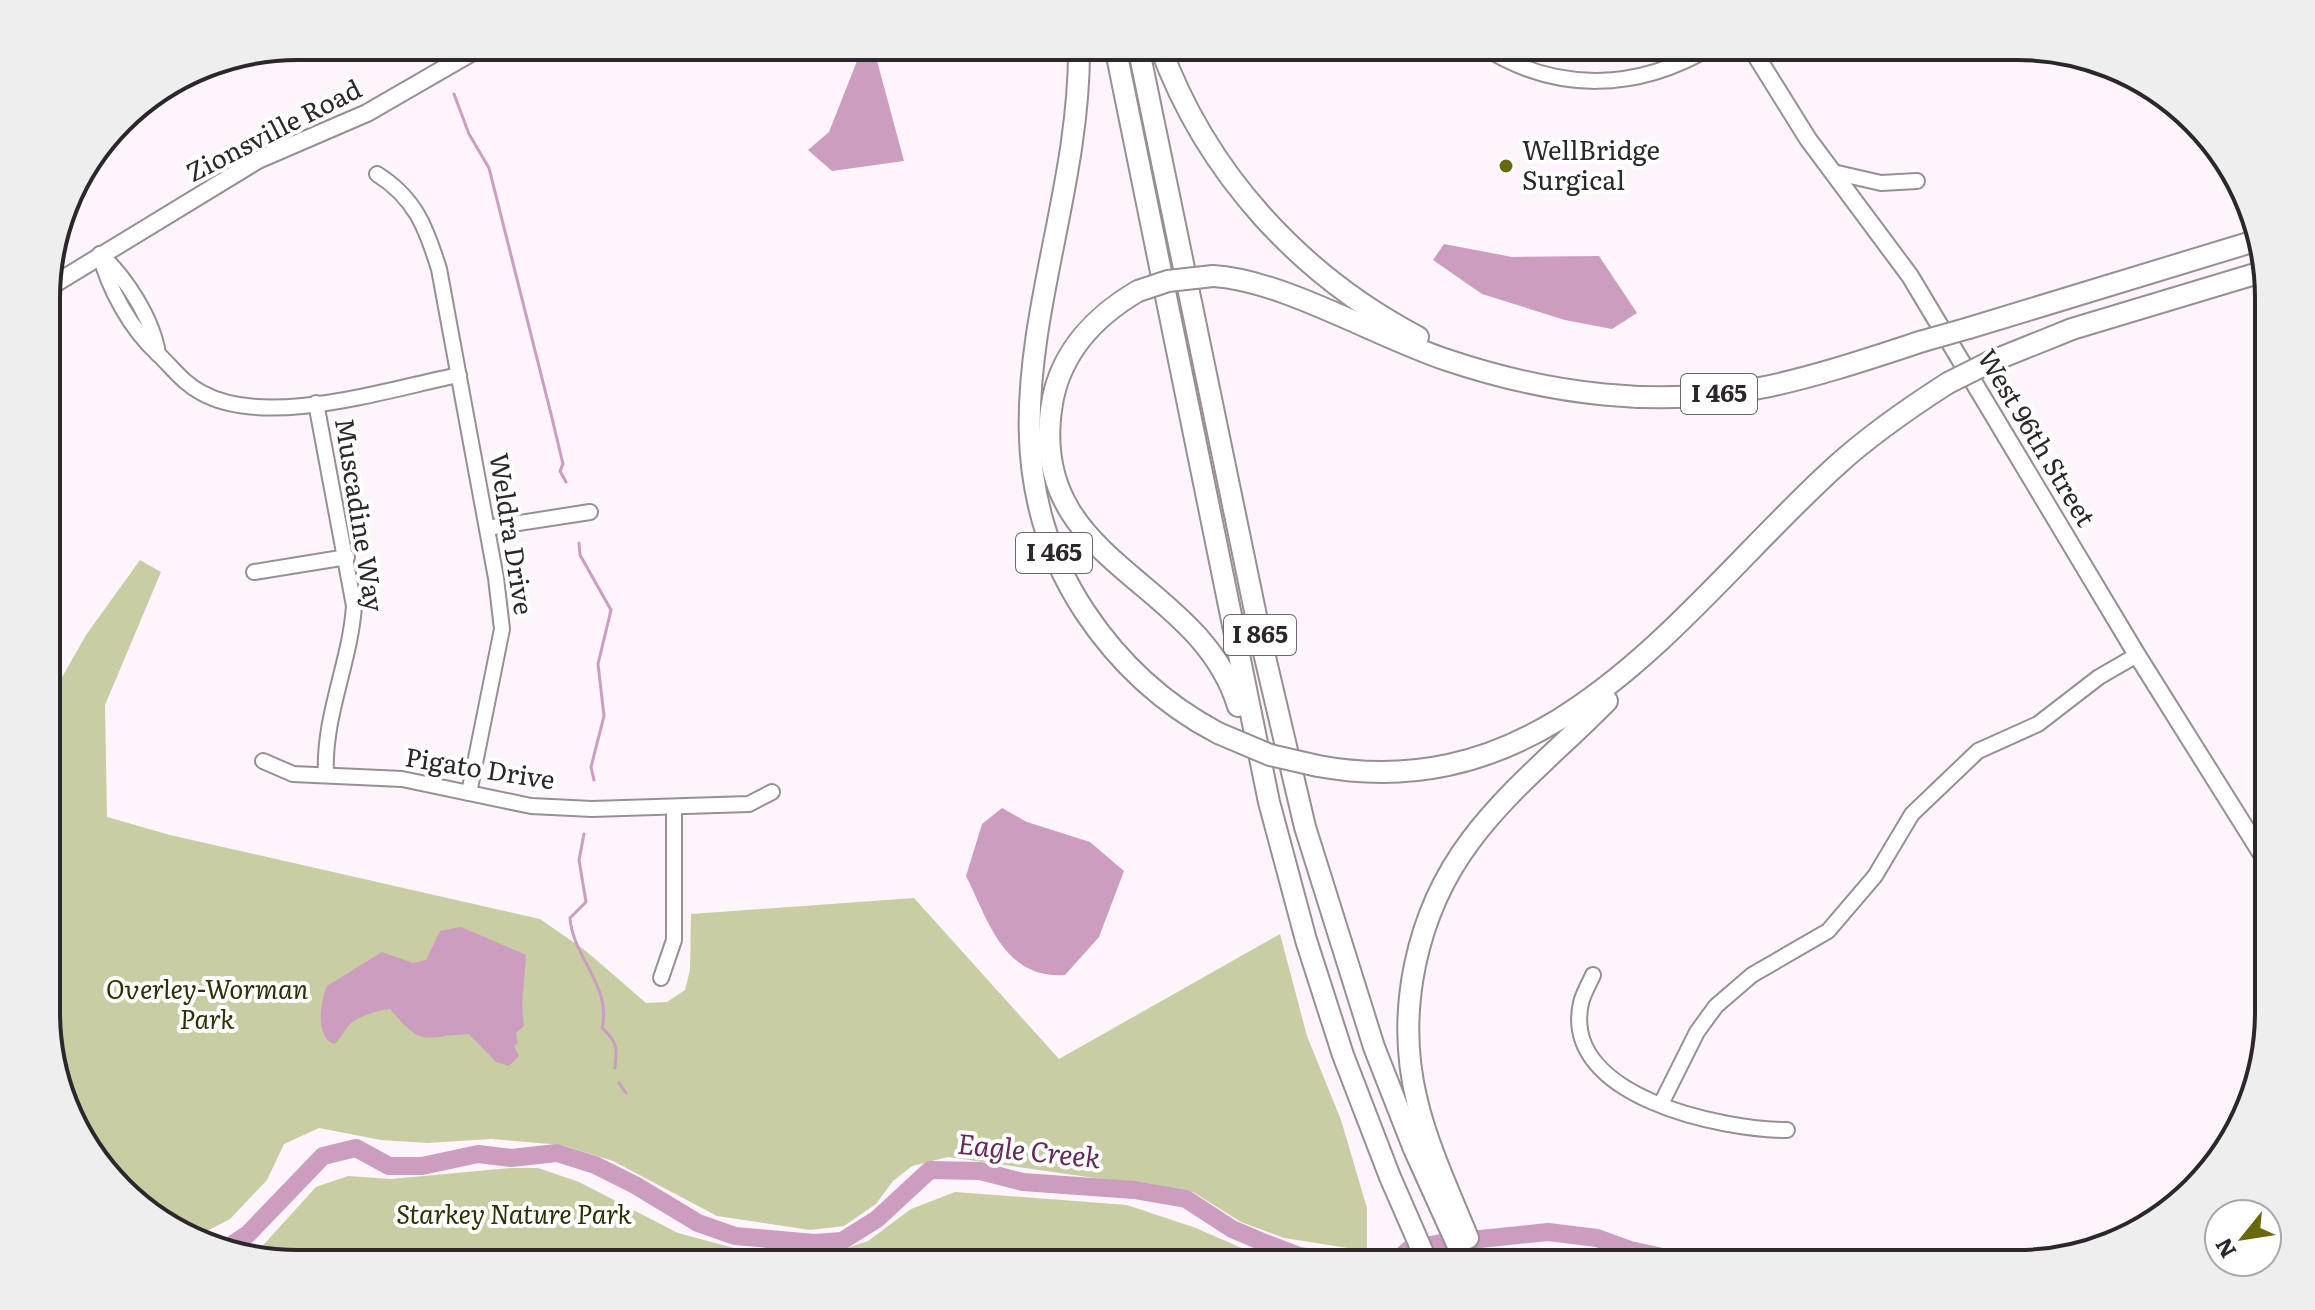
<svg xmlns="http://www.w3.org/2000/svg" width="2315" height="1310" viewBox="0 0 2315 1310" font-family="Literata,serif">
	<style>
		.green { fill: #c8cda3 }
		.water { fill: #cd9dc0 }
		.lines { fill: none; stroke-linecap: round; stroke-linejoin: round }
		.stream { stroke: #cd9dc0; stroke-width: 3 }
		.river { stroke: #cd9dc0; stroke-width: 18 }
		.minor-casing { stroke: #988f95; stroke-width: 18 }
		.major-casing { stroke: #988f95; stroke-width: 20 }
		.highway-casing { stroke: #988f95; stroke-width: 24 }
		.minor { stroke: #fff; stroke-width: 14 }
		.major { stroke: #fff; stroke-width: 16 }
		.highway { stroke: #fff; stroke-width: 20 }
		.highway-bridge-casing { stroke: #988f95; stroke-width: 24; stroke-linecap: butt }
		.highway-bridge { stroke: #fff; stroke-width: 20 }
		.poi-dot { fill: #666a0c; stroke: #fff; stroke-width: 3 }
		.labels { text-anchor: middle; stroke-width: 8; stroke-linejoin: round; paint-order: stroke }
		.shield { fill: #fff; stroke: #6b686a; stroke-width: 2 }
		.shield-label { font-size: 24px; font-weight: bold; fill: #2b272a }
		.street-label { font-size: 26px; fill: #2b272a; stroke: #fff }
		.poi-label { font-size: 26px; fill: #2b272a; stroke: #fff; text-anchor: start }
		.park-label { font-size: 26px; font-style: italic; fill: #2f3105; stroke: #fff }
		.water-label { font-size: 28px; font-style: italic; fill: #642a58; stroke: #fff }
		.rim { fill: none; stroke: #2b272a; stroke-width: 4 }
	</style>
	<rect width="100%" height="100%" fill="#fef4fb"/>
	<!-- green -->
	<g class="green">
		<path d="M 140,560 L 161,572 L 105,705 L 107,817 L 170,835 L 540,919 L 586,951 L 646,1003 L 667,1002 L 685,990 L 690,970 L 691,914 L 914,898 L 1059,1059 L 1280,934 L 1307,1036 L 1341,1120 L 1367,1208 L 1367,1251 L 1284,1238 L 1241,1222 L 1193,1192 L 948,1157 L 912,1166 L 893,1181 L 876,1204 L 844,1226 L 810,1230 L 717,1216 L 613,1161 L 562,1145 L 491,1139 L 427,1143 L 381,1140 L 319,1128 L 284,1144 L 267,1180 L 230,1219 L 203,1233 L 172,1230 L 88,1152 L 48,1044 L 48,702 L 86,635 Z"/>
		<path d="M 511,1168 L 538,1168 L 579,1182 L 678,1233 L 734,1248 L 826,1255 L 868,1241 L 911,1209 L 955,1192 L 1127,1205 L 1196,1228 L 1278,1264 L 298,1264 L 256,1253 L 316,1187 L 348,1176 L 391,1179 Z"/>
	</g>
	<!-- water -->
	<g class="water">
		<path d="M 863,46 L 873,46 L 904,161 L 832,171 L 808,150 L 829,132 Z"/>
		<path d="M 1444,244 L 1512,257 L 1599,256 L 1637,313 L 1612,329 L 1565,320 L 1482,294 L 1433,260 Z"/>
		<path d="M 1002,808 L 1027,822 L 1090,842 L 1124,871 L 1099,937 L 1065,975 C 1004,979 989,922 966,876 L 982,824 Z"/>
		<path d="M 461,927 L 526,955 C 525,980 520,1001 524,1026 L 516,1033 L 518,1043 L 514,1046 L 519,1056 L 509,1066 L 496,1062 L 469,1034 C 422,1036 424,1049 390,1009 C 379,1010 360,1016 351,1023 C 345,1029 342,1038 334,1044 C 315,1038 320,1002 327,986 L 382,952 L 413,963 L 426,960 L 440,931 Z"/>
	</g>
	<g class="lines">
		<!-- stream -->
		<g class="stream">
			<path d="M 454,94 L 469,134 L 489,168 L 551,414 L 563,464 L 560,471 L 566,482"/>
			<path d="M 579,543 L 580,555 L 611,610 L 598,664 L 604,716 L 591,767 L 594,780"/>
			<path d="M 584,834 L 579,860 L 586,902 L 570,918 C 573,958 612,986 602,1028 C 618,1042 617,1049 615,1068"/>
			<path d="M 619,1083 L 626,1093"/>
		</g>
		<!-- river -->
		<path class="river" d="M 230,1246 L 248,1234 L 323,1156 L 356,1148 L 389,1166 L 422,1166 L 478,1154 L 511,1158 L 557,1153 L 595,1165 L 635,1185 L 698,1223 L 735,1236 L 814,1243 L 842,1241 L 877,1219 L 930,1170 L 980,1171 L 1023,1182 L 1134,1190 L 1186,1199 L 1232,1229 L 1265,1243 L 1299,1256 L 1347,1262 L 1398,1259 L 1410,1249 L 1441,1243 L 1548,1232 L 1597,1238 L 1630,1250 L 1695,1264"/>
		<defs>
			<g id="minor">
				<path d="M 1482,46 C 1556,94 1638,91 1713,46"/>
				<path d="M 1833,172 L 1881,183 L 1917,181"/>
				<path d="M 377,174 C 415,198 426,227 439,269 L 496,578 L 502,629 L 469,793"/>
				<path d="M 100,254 C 108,288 131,329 157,353 C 172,367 183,383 202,393 C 268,429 388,389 459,375"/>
				<path d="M 100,254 C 126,277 153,320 158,354"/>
				<path d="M 316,403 L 354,606 C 350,664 323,716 326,775"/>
				<path d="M 487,528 L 590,512"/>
				<path d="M 254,572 L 347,557"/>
				<path d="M 263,761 L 293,774 L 402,779 L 531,806 L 592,809 L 749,804 L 772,792"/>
				<path d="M 1593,975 C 1589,984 1583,994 1581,1003 C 1560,1097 1723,1130 1787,1130"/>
				<path d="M 661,978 L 674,940 L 674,807"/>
				<path d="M 1661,1104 L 1697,1032 L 1716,1006 L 1752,975 L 1828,931 L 1875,876 L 1912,814 L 1978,751 L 2038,724 L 2099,677 L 2137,655"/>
			</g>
			<g id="major">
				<path d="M 1750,46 L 1808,139 L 1910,276 L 2137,655 L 2268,864"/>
				<path d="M 48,288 L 258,160 L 367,113 L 483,46"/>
			</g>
			<g id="highway">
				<path d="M 1079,46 C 1081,244 963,428 1085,612 C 1119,663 1163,704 1218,733"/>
				<path d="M 1115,46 L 1269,802 L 1306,940 L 1343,1055 L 1390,1177 L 1428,1264"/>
				<path d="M 1138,46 L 1261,640 L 1305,827 L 1374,1047 L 1414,1149 L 1466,1264"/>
				<path d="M 1160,46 C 1206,173 1300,275 1418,337"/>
				<path d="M 1213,276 C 1283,280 1377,337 1447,360 C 1548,394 1659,409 1765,387 C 1818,376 1871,358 1923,341"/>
				<path d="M 1138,291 C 1097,315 1063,350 1053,398 C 1021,564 1198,575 1238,706"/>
				<path d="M 1969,328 L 2255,241"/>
				<path d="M 1990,362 L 2072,329 L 2265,271"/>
				<path d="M 1318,766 C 1556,810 1684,604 1836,466 C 1871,434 1909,408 1948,383"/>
				<path d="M 1468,1238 C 1450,1194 1428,1147 1417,1101 C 1395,1012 1416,913 1471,840 C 1509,789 1562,747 1607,701"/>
			</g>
		</defs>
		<!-- minor casing -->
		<use href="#minor" class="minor-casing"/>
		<!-- major casing -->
		<use href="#major" class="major-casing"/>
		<!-- highway casing -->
		<use href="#highway" class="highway-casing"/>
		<!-- minor -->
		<use href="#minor" class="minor"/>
		<!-- major -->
		<use href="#major" class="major"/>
		<!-- highway -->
		<use href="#highway" class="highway"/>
		<defs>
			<g id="highway-bridge">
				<path d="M 1138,291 L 1168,281 L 1213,276"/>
				<path d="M 1923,341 L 1969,328"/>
				<path d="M 1948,383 L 1990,362"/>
				<path d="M 1218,733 L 1270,755 L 1318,766"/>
			</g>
		</defs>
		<!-- highway-bridge casing -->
		<use href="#highway-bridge" class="highway-bridge-casing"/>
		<!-- highway-bridge -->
		<use href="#highway-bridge" class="highway-bridge"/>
	</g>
	<!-- markers -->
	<circle class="poi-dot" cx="1506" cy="166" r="8"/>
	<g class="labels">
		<!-- shield labels -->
		<g class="shield">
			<rect x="1681" y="374" width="76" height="40" rx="6"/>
			<rect x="1016" y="533" width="76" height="40" rx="6"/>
			<rect x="1224" y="615" width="72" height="40" rx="6"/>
		</g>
		<g class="shield-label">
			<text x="1719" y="402">I 465</text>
			<text x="1054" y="561">I 465</text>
			<text x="1260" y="643">I 865</text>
		</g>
		<!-- street labels -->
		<g class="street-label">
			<text transform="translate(274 131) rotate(-27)" y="9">Zionsville Road</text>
			<text transform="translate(2036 438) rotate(59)" y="9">West 96th Street</text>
			<text transform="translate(359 515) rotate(81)" y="9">Muscadine Way</text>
			<text transform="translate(511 534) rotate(81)" y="9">Weldra Drive</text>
			<text transform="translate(480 769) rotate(9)" y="9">Pigato Drive</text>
		</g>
		<!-- poi labels -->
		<g class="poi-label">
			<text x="1522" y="160">WellBridge<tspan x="1522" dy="30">Surgical</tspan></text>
		</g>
		<!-- park labels -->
		<g class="park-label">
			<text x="207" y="999">Overley-Worman<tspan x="207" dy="30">Park</tspan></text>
			<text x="514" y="1224">Starkey Nature Park</text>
		</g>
		<!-- water labels -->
		<g class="water-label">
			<text transform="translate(1029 1151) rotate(6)" y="10">Eagle Creek</text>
		</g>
	</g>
	<!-- crop -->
	<path d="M0 0H2315V1310H0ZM298 60H2017A238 238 0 0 1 2255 298V1012A238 238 0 0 1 2017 1250H298A238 238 0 0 1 60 1012V298A238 238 0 0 1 298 60Z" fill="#eee" fill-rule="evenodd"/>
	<path class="rim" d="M298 60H2017A238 238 0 0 1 2255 298V1012A238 238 0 0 1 2017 1250H298A238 238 0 0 1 60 1012V298A238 238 0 0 1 298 60Z"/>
	<!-- north arrow -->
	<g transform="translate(2243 1238) rotate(240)"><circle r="38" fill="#ffffff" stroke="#aaa9aa" stroke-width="2"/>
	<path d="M0-6L14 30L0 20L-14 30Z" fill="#666a0c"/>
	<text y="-12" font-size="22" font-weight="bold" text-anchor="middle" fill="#2b272a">N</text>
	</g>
</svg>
